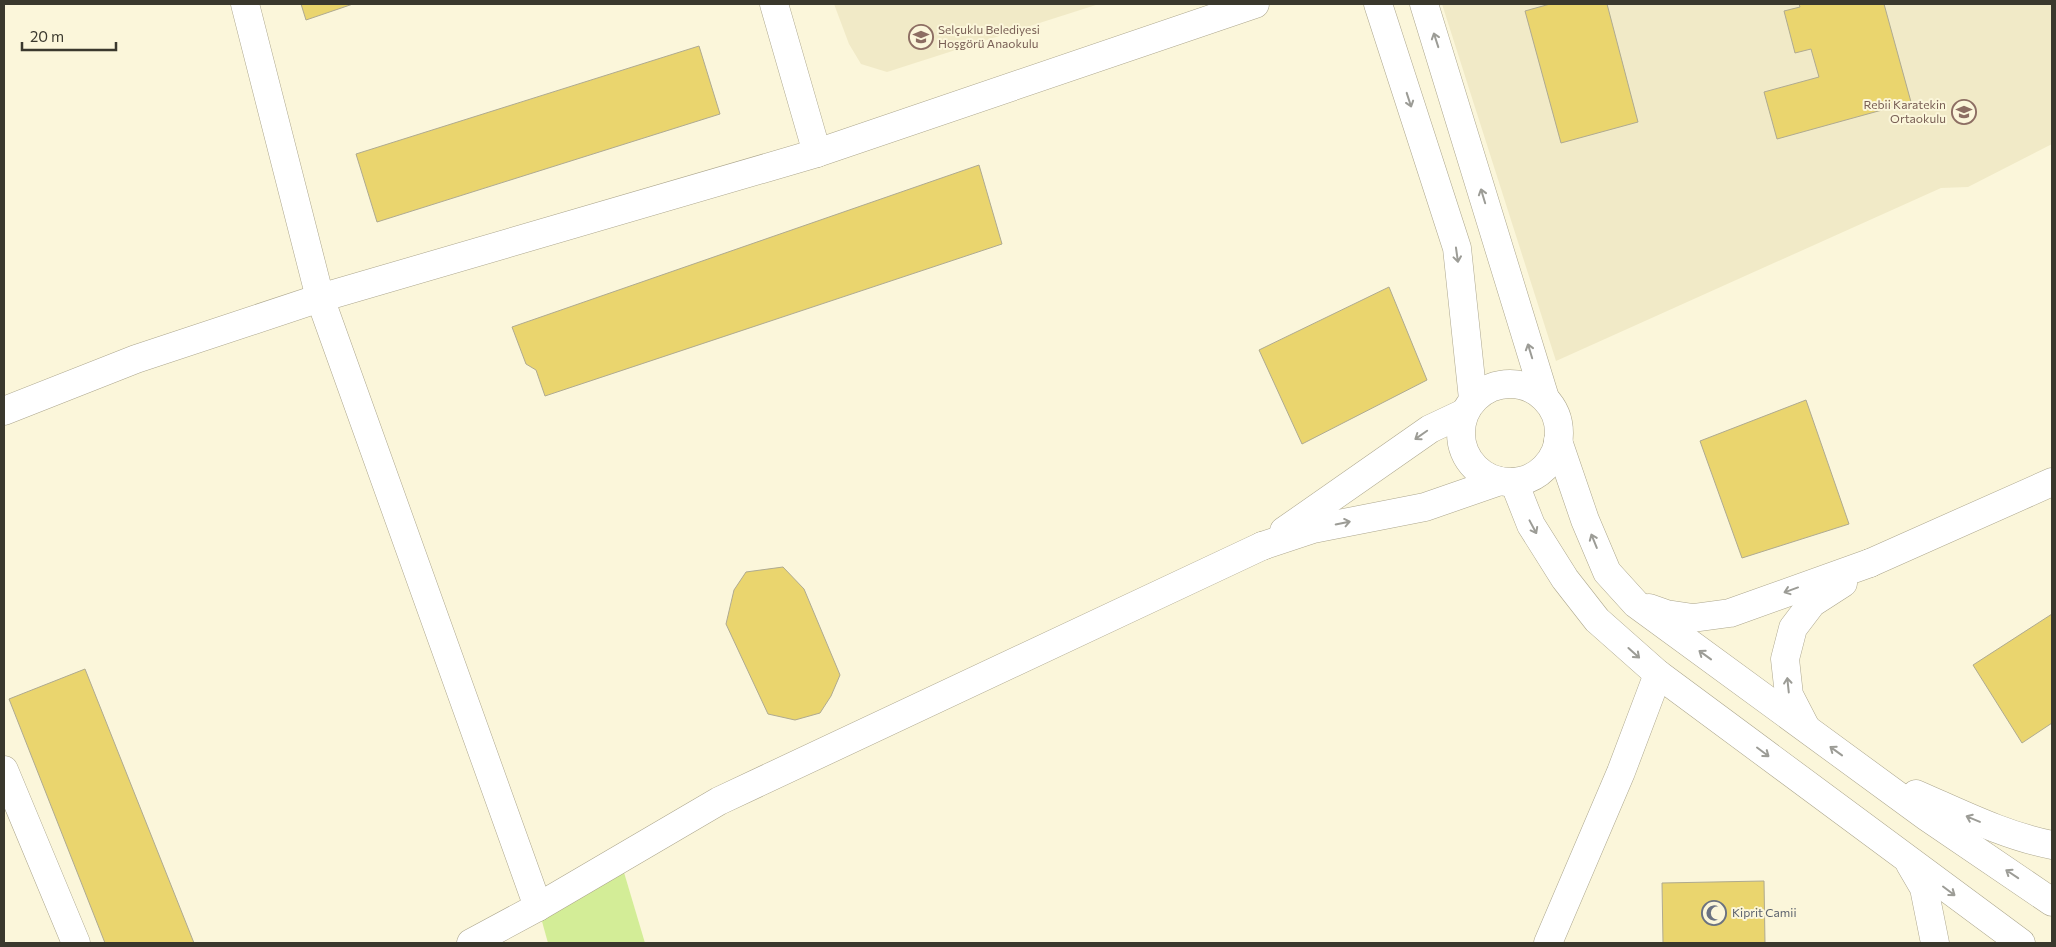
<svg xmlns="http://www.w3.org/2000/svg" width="2056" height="947" viewBox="0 0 2056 947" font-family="Commissioner,sans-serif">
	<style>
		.built { fill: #f1eac7 }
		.green { fill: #d3ed97 }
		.building { fill: #ead56e; stroke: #afaa90 }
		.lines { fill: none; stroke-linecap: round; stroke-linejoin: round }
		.minor-casing { stroke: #aca68d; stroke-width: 29 }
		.tertiary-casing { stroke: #aca68d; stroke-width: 29 }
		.minor { stroke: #fff; stroke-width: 28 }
		.tertiary { stroke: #fff; stroke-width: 28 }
		.oneway { stroke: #9c9c96 }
		.labels { text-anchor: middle; stroke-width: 4; stroke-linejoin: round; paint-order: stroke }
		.education-label { font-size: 12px; fill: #785e54; stroke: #fbf6da; text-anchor: start }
		.worship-label { font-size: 12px; fill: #5b616d; stroke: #fbf6da; text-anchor: start }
	</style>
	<rect width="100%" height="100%" fill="#fbf6da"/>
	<!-- built -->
	<g class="built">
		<path d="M 834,4 L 1099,4 L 887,72 L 861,64 L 849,44 Z"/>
		<path d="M 1442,4 L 2052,4 L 2052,144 L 1968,187 L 1941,188 L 1556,361 Z"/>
	</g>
	<!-- green -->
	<path class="green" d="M 620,859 L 645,943 L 548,943 L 538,907 Z"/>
	<!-- building -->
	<g class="building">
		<path d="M 301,4 L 353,4 L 306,20 Z"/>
		<path d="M 1550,4 L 1607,4 L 1638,122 L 1561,143 L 1525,11 Z"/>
		<path d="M 1799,4 L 1884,4 L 1911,102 L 1777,139 L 1764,92 L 1819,77 L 1811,49 L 1795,53 L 1784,11 L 1800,7 Z"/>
		<path d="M 699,46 L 720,114 L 377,222 L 356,154 Z"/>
		<path d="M 979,165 L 1002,244 L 545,396 L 536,370 L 526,364 L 512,327 Z"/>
		<path d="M 1389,287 L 1427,380 L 1302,444 L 1259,350 Z"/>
		<path d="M 1806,400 L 1849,524 L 1742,558 L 1700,441 Z"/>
		<path d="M 783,567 L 804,589 L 840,675 L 831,696 L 820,713 L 795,720 L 768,714 L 726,624 L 734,590 L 746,572 Z"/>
		<path d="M 2052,614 L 2052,723 L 2022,743 L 1973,665 Z"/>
		<path d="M 85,669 L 194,943 L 105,943 L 9,699 Z"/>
		<path d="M 1764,881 L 1765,943 L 1663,943 L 1662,883 Z"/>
	</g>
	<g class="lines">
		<defs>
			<g id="minor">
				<path d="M 245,4 L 320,298 L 538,907"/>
				<path d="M 774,4 L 817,153"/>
				<path d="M 4,411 L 136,359 L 320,298 L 817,153 L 1255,4"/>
				<path d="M 1870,563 L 2052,482"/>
				<path d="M 4,770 L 76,943"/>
				<path d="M 471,943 L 538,907 L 719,801 L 1262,546"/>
				<path d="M 1548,943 L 1621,772 L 1658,674"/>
			</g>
			<g id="tertiary">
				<path d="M 1378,4 L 1457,248 L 1473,399"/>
				<path d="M 1424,4 L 1545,398"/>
				<circle cx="1510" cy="433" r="49"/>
				<path d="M 1558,441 L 1585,520 L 1607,572 L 1636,604 L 1927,817 L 2052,902"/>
				<path d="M 1514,482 L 1531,525 L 1565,579 L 1597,620 L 1658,674 L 2021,943"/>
				<path d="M 1284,531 L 1430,429 L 1464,413"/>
				<path d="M 1262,546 L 1313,529 L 1425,507 L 1500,481"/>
				<path d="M 1649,608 L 1666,614 L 1693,618 L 1730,613 L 1870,563"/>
				<path d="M 1805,726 L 1789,695 L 1785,659 L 1793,628 L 1812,603 L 1843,583"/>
				<path d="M 1916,794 C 1960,813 2005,836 2052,845"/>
				<path d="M 1910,864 L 1924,888 L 1935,943"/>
			</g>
		</defs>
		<!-- minor casing -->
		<use href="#minor" class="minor-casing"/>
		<!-- tertiary casing -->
		<use href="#tertiary" class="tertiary-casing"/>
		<!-- minor -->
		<use href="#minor" class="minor"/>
		<!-- tertiary -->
		<use href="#tertiary" class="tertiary"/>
	</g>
	<!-- one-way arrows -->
	<defs><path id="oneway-shaft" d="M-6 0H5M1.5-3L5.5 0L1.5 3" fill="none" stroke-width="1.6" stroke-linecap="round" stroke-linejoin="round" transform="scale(1.25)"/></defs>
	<g class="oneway">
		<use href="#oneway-shaft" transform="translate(1436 40) rotate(-108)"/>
		<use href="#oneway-shaft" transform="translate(1409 100) rotate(72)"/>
		<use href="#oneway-shaft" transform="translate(1483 196) rotate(-107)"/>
		<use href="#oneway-shaft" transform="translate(1457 255) rotate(82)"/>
		<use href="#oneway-shaft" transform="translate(1530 351) rotate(-107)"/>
		<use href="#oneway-shaft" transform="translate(1421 435) rotate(145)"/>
		<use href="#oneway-shaft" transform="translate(1343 523) rotate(-11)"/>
		<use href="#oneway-shaft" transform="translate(1533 527) rotate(62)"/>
		<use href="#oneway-shaft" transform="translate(1594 541) rotate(-112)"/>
		<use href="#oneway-shaft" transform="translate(1791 590) rotate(160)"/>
		<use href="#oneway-shaft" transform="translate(1634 653) rotate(42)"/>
		<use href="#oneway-shaft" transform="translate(1705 655) rotate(-144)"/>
		<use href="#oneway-shaft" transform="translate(1788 685) rotate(-96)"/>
		<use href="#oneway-shaft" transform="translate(1836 751) rotate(-144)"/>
		<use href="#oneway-shaft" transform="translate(1763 752) rotate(37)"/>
		<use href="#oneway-shaft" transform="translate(1973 819) rotate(-157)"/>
		<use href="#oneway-shaft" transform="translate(2012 874) rotate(-146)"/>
		<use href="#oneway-shaft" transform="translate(1949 891) rotate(37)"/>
	</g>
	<!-- icons -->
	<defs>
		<symbol id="school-ring" viewBox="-11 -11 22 22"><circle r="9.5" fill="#fbf6da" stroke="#8d6e63" stroke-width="1.5"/><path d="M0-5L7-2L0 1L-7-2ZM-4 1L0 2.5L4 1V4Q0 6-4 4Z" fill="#8d6e63"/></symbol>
		<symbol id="mosque-ring" viewBox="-11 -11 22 22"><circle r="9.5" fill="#fbf6da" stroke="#6b7280" stroke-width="1.5"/><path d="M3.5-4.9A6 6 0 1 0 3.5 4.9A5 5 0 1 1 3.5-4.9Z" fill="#6b7280"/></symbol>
	</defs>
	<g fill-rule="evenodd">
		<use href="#school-ring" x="907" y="23" width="28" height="28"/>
		<use href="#school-ring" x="1950" y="98" width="28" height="28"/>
		<use href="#mosque-ring" x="1700" y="899" width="28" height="28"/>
	</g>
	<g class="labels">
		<!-- education labels -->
		<g class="education-label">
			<text x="938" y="34">Selçuklu Belediyesi<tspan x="938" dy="14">Hoşgörü Anaokulu</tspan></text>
			<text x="1946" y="109" text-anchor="end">Rebii Karatekin<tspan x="1946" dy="14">Ortaokulu</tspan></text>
		</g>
		<!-- worship labels -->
		<g class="worship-label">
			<text x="1732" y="917">Kiprit Camii</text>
		</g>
	</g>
	<!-- border -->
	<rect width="2056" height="947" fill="none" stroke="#3a382d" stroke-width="10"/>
	<!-- scale -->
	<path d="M22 42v8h94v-8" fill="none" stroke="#3a382d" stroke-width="2.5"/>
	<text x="30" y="42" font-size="15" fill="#3a382d" stroke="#fbf6da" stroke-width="4" paint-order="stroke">20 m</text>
</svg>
